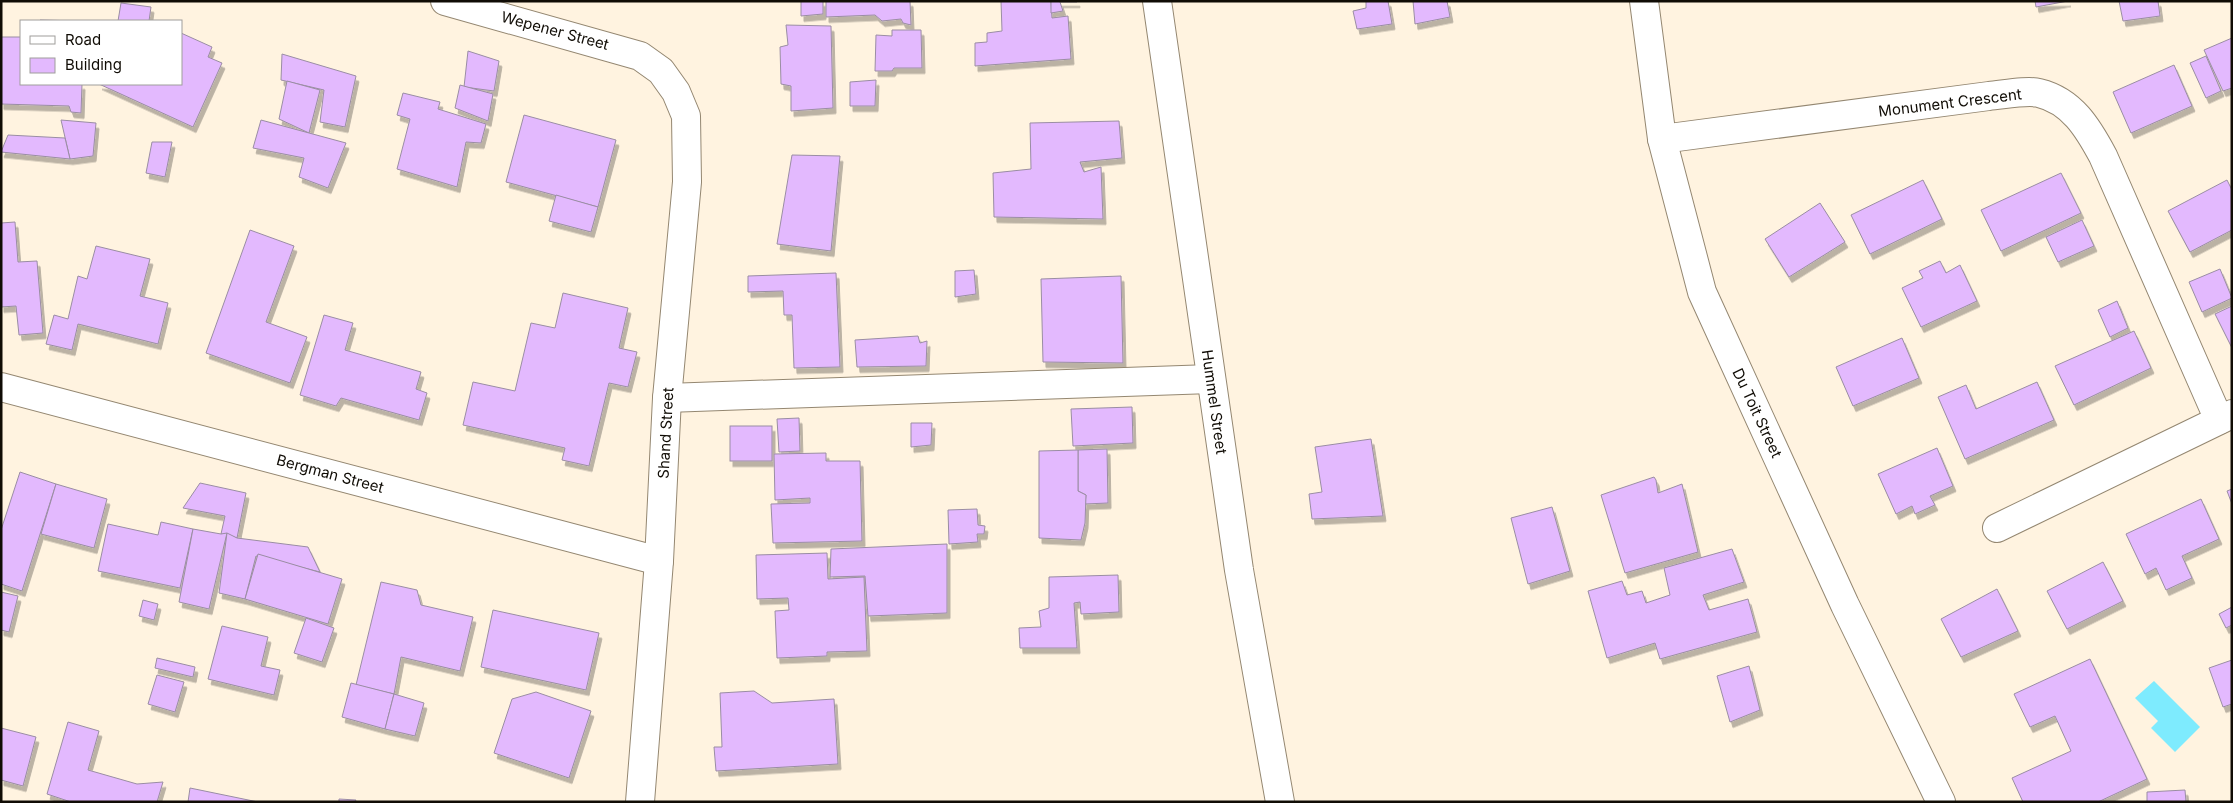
<svg xmlns="http://www.w3.org/2000/svg" width="2233" height="803" viewBox="0 0 2233 803" font-family="Inter,sans-serif">
	<style>
		.water { fill: #7eebfe }
		.building { fill: #e3b9fe; stroke: #9a8da3; filter: url(#shadow) }
		.lines { fill: none; stroke-linecap: round; stroke-linejoin: round }
		.street-casing { stroke: #948771; stroke-width: 30 }
		.street { stroke: #fff; stroke-width: 28 }
		.labels { text-anchor: middle; stroke-width: 4; stroke-linejoin: round; paint-order: stroke }
		.street-label { font-size: 15px; fill: #100c05; stroke: #fff }
	</style>
	<defs>
		<filter id="shadow"><feDropShadow dx="3" dy="5.5" stdDeviation="0" flood-color="#0004"/></filter>
	</defs>
	<rect width="100%" height="100%" fill="#fff3e0"/>
	<!-- water -->
	<path class="water" d="M 2154,681 L 2200,727 L 2175,752 L 2151,728 L 2158,721 L 2135,698 Z"/>
	<!-- building -->
	<g class="building">
		<path d="M 801,1 L 823,1 L 823,14 L 801,16 Z"/>
		<path d="M 826,1 L 910,1 L 911,25 L 903,23 L 901,19 L 882,21 L 875,15 L 826,17 Z"/>
		<path d="M 1001,1 L 1051,1 L 1052,18 L 1068,16 L 1071,59 L 975,66 L 975,43 L 987,42 L 987,33 L 1002,31 Z"/>
		<path d="M 1051,1 L 1077,1 L 1077,2 L 1060,2 L 1063,11 L 1051,13 Z"/>
		<path d="M 1366,1 L 1388,1 L 1392,24 L 1357,29 L 1353,11 L 1366,8 Z"/>
		<path d="M 1413,1 L 1447,1 L 1450,17 L 1415,24 Z"/>
		<path d="M 2035,1 L 2068,1 L 2036,7 Z"/>
		<path d="M 2119,1 L 2158,1 L 2160,16 L 2123,21 Z"/>
		<path d="M 121,3 L 151,7 L 149,21 L 118,21 Z"/>
		<path d="M 40,20 L 81,21 L 40,21 Z"/>
		<path d="M 786,25 L 831,26 L 833,108 L 791,111 L 791,86 L 781,84 L 780,47 L 788,45 Z"/>
		<path d="M 892,30 L 921,30 L 922,68 L 894,68 L 892,71 L 875,71 L 876,35 L 892,36 Z"/>
		<path d="M 181,33 L 212,47 L 208,57 L 222,63 L 193,127 L 99,84 L 181,84 Z"/>
		<path d="M 1,37 L 21,37 L 21,84 L 82,84 L 81,113 L 71,112 L 69,106 L 1,104 Z"/>
		<path d="M 2232,38 L 2232,88 L 2223,91 L 2204,50 Z"/>
		<path d="M 468,51 L 499,61 L 494,91 L 464,87 Z"/>
		<path d="M 282,54 L 356,76 L 345,127 L 320,122 L 324,90 L 281,80 Z"/>
		<path d="M 2206,56 L 2221,91 L 2206,98 L 2190,63 Z"/>
		<path d="M 2174,65 L 2192,106 L 2131,133 L 2113,92 Z"/>
		<path d="M 876,80 L 875,106 L 850,106 L 850,82 Z"/>
		<path d="M 287,81 L 320,90 L 309,133 L 279,119 Z"/>
		<path d="M 460,85 L 493,94 L 488,121 L 455,108 Z"/>
		<path d="M 403,93 L 440,102 L 438,109 L 486,124 L 481,143 L 466,142 L 457,187 L 397,169 L 410,119 L 397,115 Z"/>
		<path d="M 524,115 L 616,140 L 598,207 L 506,182 Z"/>
		<path d="M 61,120 L 96,123 L 93,156 L 70,159 Z"/>
		<path d="M 261,120 L 346,143 L 328,188 L 299,177 L 304,158 L 253,148 Z"/>
		<path d="M 1119,121 L 1122,158 L 1080,162 L 1084,172 L 1101,167 L 1103,219 L 994,217 L 993,173 L 1031,169 L 1030,123 Z"/>
		<path d="M 8,135 L 65,138 L 70,159 L 1,152 Z"/>
		<path d="M 152,142 L 172,142 L 165,177 L 146,173 Z"/>
		<path d="M 792,155 L 840,156 L 831,251 L 777,244 Z"/>
		<path d="M 2061,173 L 2081,213 L 2001,251 L 1981,210 Z"/>
		<path d="M 1923,180 L 1942,219 L 1870,254 L 1851,215 Z"/>
		<path d="M 2227,180 L 2232,190 L 2232,230 L 2190,252 L 2168,211 Z"/>
		<path d="M 556,195 L 598,207 L 591,232 L 549,221 Z"/>
		<path d="M 1820,203 L 1845,242 L 1789,277 L 1765,239 Z"/>
		<path d="M 2082,220 L 2094,246 L 2058,262 L 2046,237 Z"/>
		<path d="M 15,222 L 18,262 L 37,261 L 43,333 L 19,335 L 16,306 L 1,307 L 1,223 Z"/>
		<path d="M 250,230 L 294,246 L 266,322 L 307,337 L 290,383 L 206,353 Z"/>
		<path d="M 96,246 L 150,259 L 140,296 L 168,303 L 158,344 L 78,324 L 72,350 L 46,344 L 54,315 L 68,319 L 78,276 L 87,279 Z"/>
		<path d="M 1940,261 L 1946,273 L 1960,265 L 1977,301 L 1921,327 L 1902,288 L 1923,278 L 1919,271 Z"/>
		<path d="M 2220,269 L 2232,298 L 2202,312 L 2189,282 Z"/>
		<path d="M 974,270 L 976,294 L 955,297 L 955,271 Z"/>
		<path d="M 836,273 L 840,367 L 794,368 L 792,315 L 784,315 L 783,291 L 748,292 L 748,276 Z"/>
		<path d="M 1121,276 L 1123,363 L 1043,362 L 1041,279 Z"/>
		<path d="M 563,293 L 628,308 L 619,348 L 637,352 L 628,387 L 609,383 L 589,466 L 562,460 L 565,448 L 463,425 L 473,382 L 515,391 L 531,323 L 555,328 Z"/>
		<path d="M 2117,301 L 2128,328 L 2110,337 L 2098,310 Z"/>
		<path d="M 2232,306 L 2232,348 L 2215,314 Z"/>
		<path d="M 324,315 L 353,323 L 345,350 L 421,372 L 416,389 L 427,393 L 419,420 L 341,398 L 336,406 L 300,395 Z"/>
		<path d="M 2134,331 L 2151,368 L 2074,405 L 2055,366 Z"/>
		<path d="M 918,336 L 920,343 L 927,341 L 926,366 L 857,367 L 855,340 Z"/>
		<path d="M 1902,338 L 1919,378 L 1853,406 L 1836,367 Z"/>
		<path d="M 2037,382 L 2054,420 L 1965,459 L 1938,397 L 1966,385 L 1976,409 Z"/>
		<path d="M 1132,407 L 1133,443 L 1073,446 L 1071,409 Z"/>
		<path d="M 799,418 L 800,451 L 779,452 L 777,419 Z"/>
		<path d="M 911,423 L 932,423 L 931,445 L 911,447 Z"/>
		<rect x="730" y="426" width="42" height="35"/>
		<path d="M 1371,439 L 1383,516 L 1312,519 L 1309,494 L 1322,492 L 1315,447 Z"/>
		<path d="M 1937,448 L 1953,486 L 1930,496 L 1935,505 L 1915,514 L 1912,506 L 1896,514 L 1878,474 Z"/>
		<path d="M 1107,449 L 1108,503 L 1085,504 L 1086,495 L 1078,491 L 1078,450 Z"/>
		<path d="M 1078,450 L 1078,491 L 1086,495 L 1085,523 L 1081,540 L 1039,538 L 1039,451 Z"/>
		<path d="M 826,453 L 826,461 L 860,461 L 862,541 L 773,543 L 771,504 L 810,503 L 810,498 L 775,500 L 774,454 Z"/>
		<path d="M 20,472 L 56,484 L 22,591 L 1,584 L 1,530 Z"/>
		<path d="M 1654,477 L 1656,480 L 1658,493 L 1682,484 L 1698,552 L 1625,573 L 1601,495 Z"/>
		<path d="M 200,483 L 246,493 L 237,538 L 221,534 L 225,516 L 183,508 Z"/>
		<path d="M 56,484 L 107,499 L 94,548 L 41,534 Z"/>
		<path d="M 2232,489 L 2232,504 L 2227,491 Z"/>
		<path d="M 2201,499 L 2219,539 L 2182,556 L 2192,578 L 2166,590 L 2156,568 L 2145,574 L 2126,534 Z"/>
		<path d="M 1552,507 L 1570,571 L 1528,584 L 1511,518 Z"/>
		<path d="M 977,509 L 978,525 L 985,526 L 984,534 L 977,534 L 978,542 L 949,544 L 948,510 Z"/>
		<path d="M 161,522 L 193,529 L 180,588 L 98,571 L 108,524 L 158,535 Z"/>
		<path d="M 193,529 L 221,534 L 227,533 L 209,609 L 179,602 Z"/>
		<path d="M 227,533 L 237,538 L 308,547 L 320,572 L 256,556 L 245,599 L 219,593 Z"/>
		<path d="M 947,544 L 947,613 L 868,616 L 865,576 L 830,577 L 831,549 Z"/>
		<path d="M 1732,549 L 1744,582 L 1703,595 L 1709,610 L 1748,599 L 1757,632 L 1660,659 L 1655,643 L 1607,658 L 1588,591 L 1622,581 L 1627,595 L 1642,591 L 1646,603 L 1670,595 L 1664,568 Z"/>
		<path d="M 827,553 L 828,579 L 864,577 L 867,651 L 827,652 L 827,656 L 777,658 L 775,611 L 789,610 L 788,598 L 757,599 L 756,555 Z"/>
		<path d="M 258,554 L 342,579 L 328,624 L 245,599 Z"/>
		<path d="M 2103,562 L 2123,601 L 2067,629 L 2047,591 Z"/>
		<path d="M 1118,575 L 1119,612 L 1081,614 L 1080,602 L 1074,603 L 1077,648 L 1020,648 L 1019,628 L 1041,627 L 1039,611 L 1049,608 L 1049,577 Z"/>
		<path d="M 381,582 L 417,590 L 421,605 L 473,617 L 460,671 L 401,657 L 394,694 L 356,685 Z"/>
		<path d="M 1997,589 L 2018,631 L 1961,657 L 1941,619 Z"/>
		<path d="M 1,592 L 18,596 L 9,632 L 1,630 Z"/>
		<path d="M 143,600 L 158,604 L 154,620 L 139,616 Z"/>
		<path d="M 2232,607 L 2232,625 L 2226,628 L 2219,614 Z"/>
		<path d="M 493,610 L 599,633 L 586,690 L 481,667 Z"/>
		<path d="M 306,618 L 334,628 L 322,662 L 294,653 Z"/>
		<path d="M 222,626 L 268,637 L 261,666 L 280,670 L 274,695 L 208,679 Z"/>
		<path d="M 157,658 L 195,667 L 193,677 L 155,668 Z"/>
		<path d="M 2090,659 L 2147,779 L 2098,802 L 2023,802 L 2012,778 L 2071,751 L 2055,716 L 2030,727 L 2014,694 Z"/>
		<path d="M 2232,660 L 2232,704 L 2223,707 L 2209,668 Z"/>
		<path d="M 1749,666 L 1760,710 L 1730,722 L 1717,676 Z"/>
		<path d="M 157,675 L 184,682 L 175,712 L 148,704 Z"/>
		<path d="M 351,683 L 394,694 L 385,729 L 342,717 Z"/>
		<path d="M 754,691 L 772,703 L 834,699 L 838,764 L 716,771 L 714,747 L 722,747 L 720,693 Z"/>
		<path d="M 536,692 L 591,711 L 569,778 L 494,753 L 512,699 Z"/>
		<path d="M 394,694 L 424,703 L 415,736 L 385,729 Z"/>
		<path d="M 68,722 L 99,731 L 88,770 L 137,784 L 163,782 L 157,802 L 71,802 L 47,794 Z"/>
		<path d="M 1,728 L 36,737 L 23,786 L 1,780 Z"/>
		<path d="M 190,788 L 258,802 L 188,802 Z"/>
		<path d="M 2185,790 L 2186,802 L 2147,802 L 2147,792 Z"/>
		<path d="M 339,799 L 356,800 L 355,802 L 339,802 Z"/>
	</g>
	<g class="lines">
		<defs>
			<g id="street">
				<path d="M 445,1 L 640,56 L 661,71 L 676,92 L 686,116 L 687,182 L 667,398 L 659,561 L 640,802"/>
				<path d="M 1157,1 L 1239,570 L 1280,802"/>
				<path d="M 1644,1 L 1662,139 L 1702,292 L 1845,605 L 1941,802"/>
				<path d="M 1662,139 L 1989,96 C 2002,95 2027,90 2039,93 C 2072,101 2088,128 2103,156 L 2219,420"/>
				<path d="M 1,387 L 659,561"/>
				<path d="M 667,398 L 1211,379"/>
				<path d="M 1997,528 L 2232,414"/>
			</g>
		</defs>
		<!-- street casing -->
		<use href="#street" class="street-casing"/>
		<!-- street -->
		<use href="#street" class="street"/>
	</g>
	<g class="labels">
		<!-- street labels -->
		<g class="street-label">
			<text transform="translate(555 31) rotate(15)" y="5">Wepener Street</text>
			<text transform="translate(1950 103) rotate(-7)" y="5">Monument Crescent</text>
			<text transform="translate(1214 402) rotate(82)" y="5">Hummel Street</text>
			<text transform="translate(1757 413) rotate(65)" y="5">Du Toit Street</text>
			<text transform="translate(666 433) rotate(-87)" y="5">Shand Street</text>
			<text transform="translate(330 474) rotate(15)" y="5">Bergman Street</text>
		</g>
	</g>
	<!-- border -->
	<rect width="2233" height="803" fill="none" stroke="#100c05" stroke-width="5"/>
	<!-- legend -->
	<rect x="20" y="20" width="162" height="65" fill="#ffffff" stroke="#9f9e9b"/>
	<rect x="30" y="36" width="25" height="8" fill="#ffffff" stroke="#9f9e9b"/>
	<text x="65" y="45" font-size="15" fill="#100c05">Road</text>
	<rect x="30" y="58" width="25" height="15" fill="#e3b9fe" stroke="#9f9e9b"/>
	<text x="65" y="70" font-size="15" fill="#100c05">Building</text>
</svg>
